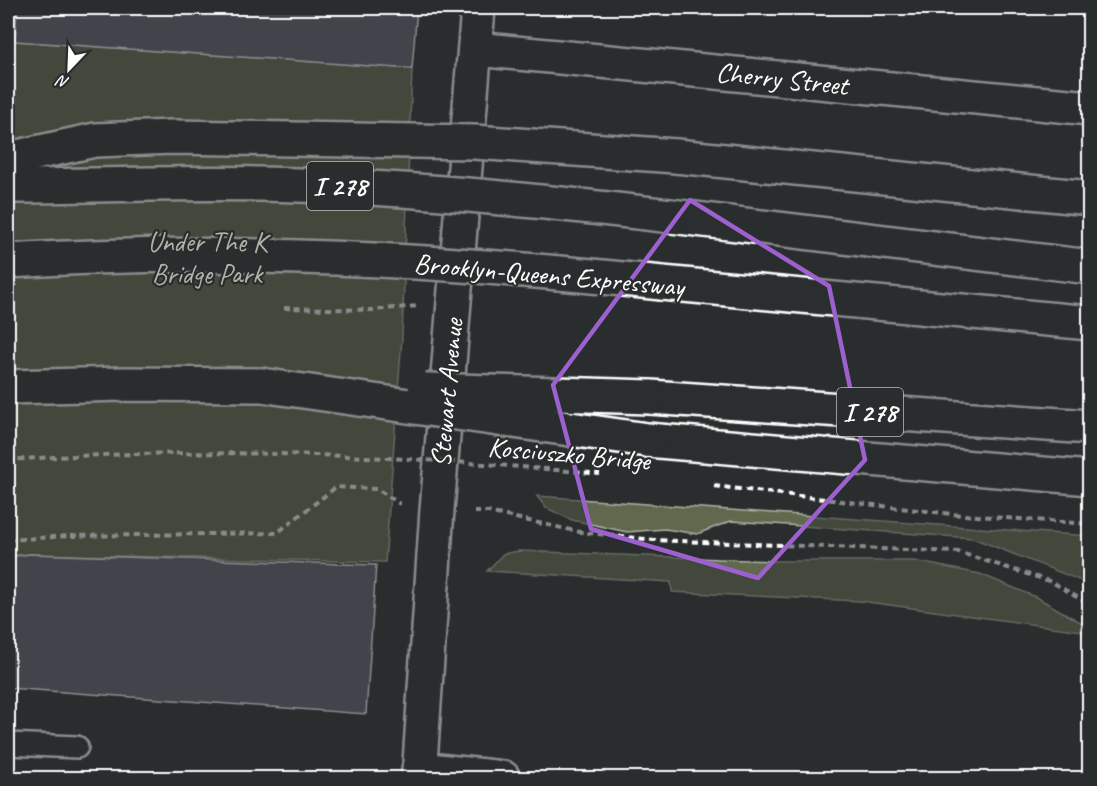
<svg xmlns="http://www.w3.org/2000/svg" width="1097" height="786" viewBox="0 0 1097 786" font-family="Caveat,sans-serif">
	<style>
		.green { fill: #61674d; stroke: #b0b3a6; stroke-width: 1.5 }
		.building { fill: #635f70; stroke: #fff; stroke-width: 1.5 }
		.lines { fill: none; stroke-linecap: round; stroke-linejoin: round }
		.service-casing { stroke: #fff; stroke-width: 26 }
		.minor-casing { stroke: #fff; stroke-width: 38 }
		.motorway-casing { stroke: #fff; stroke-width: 38 }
		.path { stroke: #fff; stroke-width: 4; stroke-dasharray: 6 4.5; stroke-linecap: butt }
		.service { stroke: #2a2d2e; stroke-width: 21 }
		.minor { stroke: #2a2d2e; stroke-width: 33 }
		.motorway { stroke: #2a2d2e; stroke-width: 33 }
		.motorway-bridge-casing { stroke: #fff; stroke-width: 38; stroke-linecap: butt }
		.path-bridge { stroke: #fff; stroke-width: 4; stroke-dasharray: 6 4.5; stroke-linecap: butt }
		.motorway-bridge { stroke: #2a2d2e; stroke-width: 33 }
		.marked { fill: none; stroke: #9c61cf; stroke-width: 4.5; stroke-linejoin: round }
		.labels { text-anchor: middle; stroke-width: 4.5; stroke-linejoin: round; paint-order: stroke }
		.shield { fill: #2a2d2e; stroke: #bfc0c0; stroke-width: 1.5 }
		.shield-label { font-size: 27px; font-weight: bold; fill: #fff }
		.street-label { font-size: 28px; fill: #fff; stroke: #2a2d2e }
		.park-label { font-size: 28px; fill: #b0b3a6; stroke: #2a2d2e }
	</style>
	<rect width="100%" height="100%" fill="#2a2d2e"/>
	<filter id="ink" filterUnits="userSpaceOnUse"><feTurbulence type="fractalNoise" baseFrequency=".0167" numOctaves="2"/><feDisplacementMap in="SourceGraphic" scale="12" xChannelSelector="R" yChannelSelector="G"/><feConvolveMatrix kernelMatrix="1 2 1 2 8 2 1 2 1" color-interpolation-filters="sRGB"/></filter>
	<g filter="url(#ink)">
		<!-- green -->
		<g class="green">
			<path d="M 15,41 L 412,69 L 402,337 L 385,562 L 30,554 L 8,556 L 8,43 Z"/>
			<path d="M 537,496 L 1089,536 L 1089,584 L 973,538 L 731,521 L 697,534 L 665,529 L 627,532 L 572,520 L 546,508 Z"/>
			<path d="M 519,551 L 772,561 L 914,561 L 980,574 L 1038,598 L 1089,627 L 1089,632 L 860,601 L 672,592 L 671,582 L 487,571 L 503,554 Z"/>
		</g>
		<!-- building -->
		<g class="building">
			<path d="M 17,8 L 417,8 L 412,69 L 15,41 Z"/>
			<path d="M 30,554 L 376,565 L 366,714 L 8,688 L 8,557 Z"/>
		</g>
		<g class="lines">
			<defs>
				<path id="service" d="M 8,744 L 77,747"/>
				<g id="minor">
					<path d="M 475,49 L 1090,108"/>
					<path d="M 419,769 L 503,778"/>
					<path d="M 419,778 L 437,510 L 478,8"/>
				</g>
				<g id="motorway">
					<path d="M 676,156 L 1090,198"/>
					<path d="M 671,216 L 1090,267"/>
					<path d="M 662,283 L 1090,323"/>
					<path d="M 8,387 L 122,384 L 261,385"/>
					<path d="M 650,397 L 1090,427"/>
					<path d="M 647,440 L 1090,478"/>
				</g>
			</defs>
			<!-- service casing -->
			<use href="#service" class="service-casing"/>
			<!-- minor casing -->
			<use href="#minor" class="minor-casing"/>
			<!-- motorway casing -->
			<use href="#motorway" class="motorway-casing"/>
			<!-- path -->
			<g class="path">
				<path d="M 284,308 L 373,310 L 418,306"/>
				<path d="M 714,486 L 951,514 L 1090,524"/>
				<path d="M 474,512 L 488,512 L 580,532 L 654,540 L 958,552 L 1052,582 L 1090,605"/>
				<path d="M 8,540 L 69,536 L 277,533 L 336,487 L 377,489 L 400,504"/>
			</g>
			<!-- service -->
			<use href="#service" class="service"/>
			<!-- minor -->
			<use href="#minor" class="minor"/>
			<!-- motorway -->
			<use href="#motorway" class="motorway"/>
			<defs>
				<g id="motorway-bridge">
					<path d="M 8,159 L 95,140 L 172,137 L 474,142 L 676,156"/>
					<path d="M 8,186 C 91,186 175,182 258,184 C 396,186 533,200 671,216"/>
					<path d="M 8,261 C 226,247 445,260 662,283"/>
					<path d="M 261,385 L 647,440"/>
					<path d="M 425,390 L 650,397"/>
				</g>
			</defs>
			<!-- motorway-bridge casing -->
			<use href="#motorway-bridge" class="motorway-bridge-casing"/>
			<!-- path-bridge -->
			<path class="path-bridge" d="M 8,460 C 204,446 404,455 600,474"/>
			<!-- motorway-bridge -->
			<use href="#motorway-bridge" class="motorway-bridge"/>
		</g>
	</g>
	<!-- marked area -->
	<path d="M0 0H1097V786H0ZM 690,200 L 829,286 L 865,460 L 758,578 L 591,529 L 553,385 Z" fill="#2a2d2e" fill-opacity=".55" fill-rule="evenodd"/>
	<path class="marked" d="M 690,200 L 829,286 L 865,460 L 758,578 L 591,529 L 553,385 Z"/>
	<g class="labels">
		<!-- shield labels -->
		<g class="shield">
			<rect x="307" y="162" width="66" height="48" rx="4.5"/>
			<rect x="837" y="388" width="66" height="48" rx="4.5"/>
		</g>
		<g class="shield-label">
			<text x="340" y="195">I 278</text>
			<text x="870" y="421">I 278</text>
		</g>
		<!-- street labels -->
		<g class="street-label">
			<text transform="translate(782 78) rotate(6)" y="10">Cherry Street</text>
			<text transform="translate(549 274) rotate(5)" y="10">Brooklyn-Queens Expressway</text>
			<text transform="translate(446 393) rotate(-85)" y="10">Stewart Avenue</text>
			<text transform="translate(569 453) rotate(5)" y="10">Kosciuszko Bridge</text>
		</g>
		<!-- park labels -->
		<g class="park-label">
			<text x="207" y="251">Under The K<tspan x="207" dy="32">Bridge Park</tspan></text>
		</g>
	</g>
	<!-- margin -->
	<rect width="1097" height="786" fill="none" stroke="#2a2d2e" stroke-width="30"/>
	<rect x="15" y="15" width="1067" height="756" fill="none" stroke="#fff" stroke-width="2" filter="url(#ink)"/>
	<!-- north arrow -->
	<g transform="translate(69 69) rotate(203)" stroke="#2a2d2e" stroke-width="4.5" paint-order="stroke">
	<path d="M0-4.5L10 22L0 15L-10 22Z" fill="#ffffff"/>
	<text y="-9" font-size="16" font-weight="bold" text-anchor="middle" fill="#ffffff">N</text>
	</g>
</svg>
